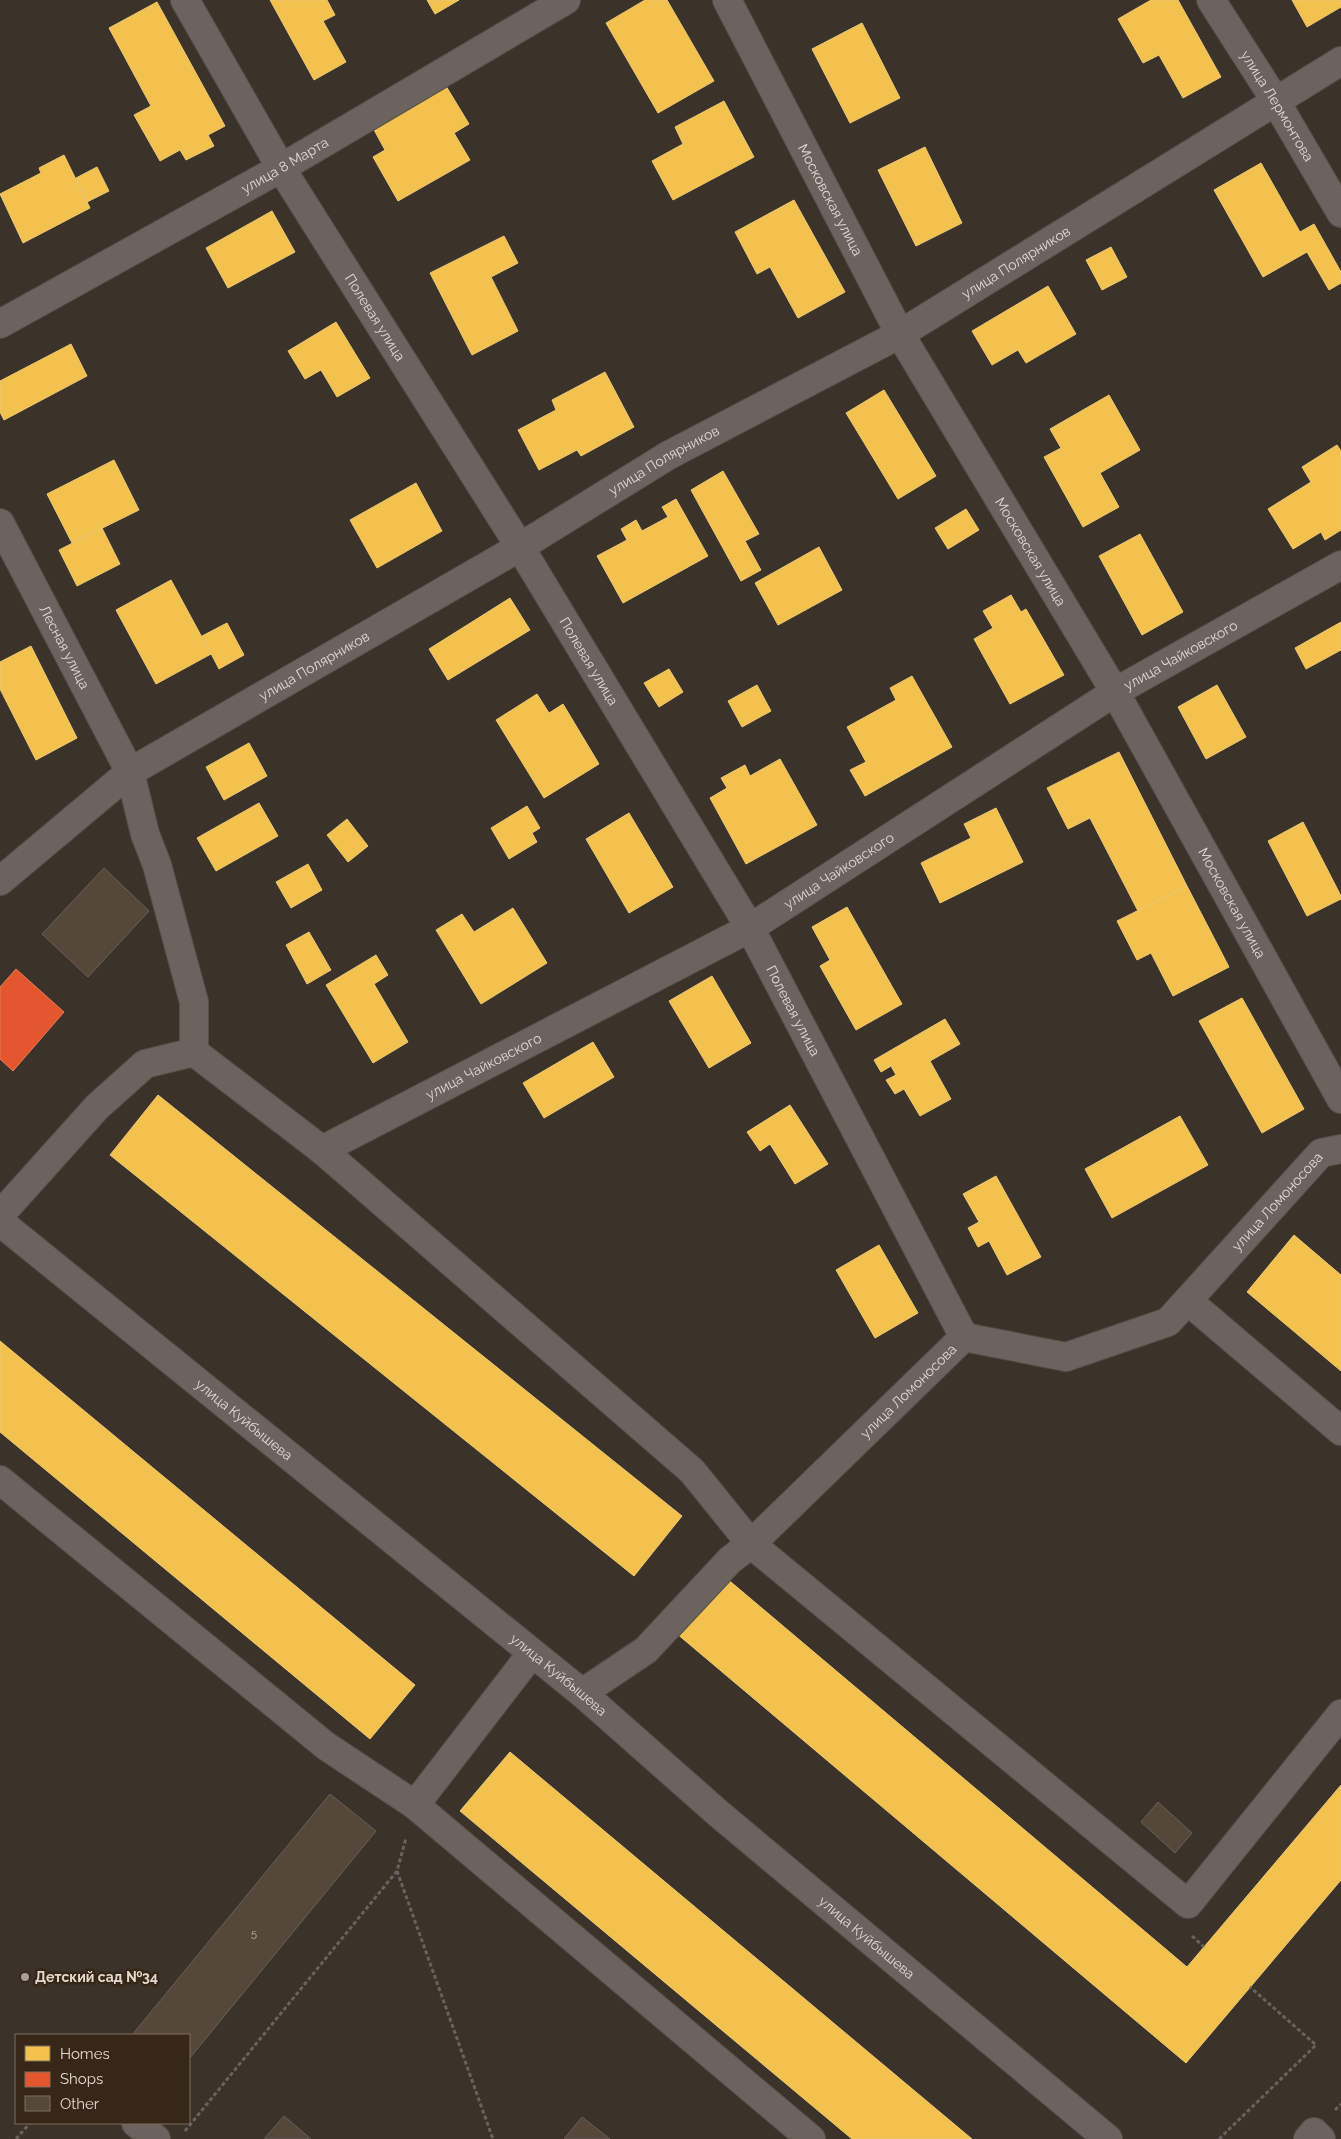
<svg xmlns="http://www.w3.org/2000/svg" width="1341" height="2139" viewBox="0 0 1341 2139" font-family="Raleway,sans-serif">
	<style>
		.homes { fill: #f2c14e; stroke: #eec875 }
		.shops { fill: #e4572e; stroke: #e47e5e }
		.building { fill: #55483b; stroke: #696159 }
		.lines { fill: none; stroke-linecap: round; stroke-linejoin: round }
		.minor-casing { stroke: #574f48; stroke-width: 30 }
		.path { stroke: #69625d; stroke-width: 3; stroke-dasharray: 4 2.5; stroke-linecap: butt }
		.minor { stroke: #6b635e; stroke-width: 28 }
		.poi-dot { fill: #a89e95; stroke: #372718; stroke-width: 2 }
		.labels { text-anchor: middle; stroke-width: 5; stroke-linejoin: round; paint-order: stroke }
		.number-label { font-size: 11px; fill: #c0b4aa }
		.street-label { font-size: 14px; fill: #e3d8cf; stroke: #372718 }
		.poi-label { font-size: 14px; font-weight: bold; fill: #e3d8cf; stroke: #372718; text-anchor: start }
	</style>
	<rect width="100%" height="100%" fill="#3b3229"/>
	<!-- homes -->
	<g class="homes">
		<path d="M 270,0 L 327,0 L 335,15 L 323,21 L 346,62 L 314,80 Z"/>
		<path d="M 427,0 L 459,0 L 435,14 Z"/>
		<path d="M 645,0 L 667,0 L 714,81 L 658,113 L 606,23 Z"/>
		<path d="M 1151,0 L 1178,0 L 1221,77 L 1183,98 L 1159,55 L 1143,63 L 1118,19 Z"/>
		<path d="M 1292,0 L 1341,0 L 1341,7 L 1307,27 Z"/>
		<path d="M 157,2 L 225,126 L 208,135 L 214,146 L 186,160 L 180,150 L 160,161 L 134,115 L 151,106 L 109,28 Z"/>
		<path d="M 862,23 L 900,98 L 850,123 L 812,49 Z"/>
		<path d="M 446,86 L 469,124 L 454,133 L 470,160 L 398,201 L 373,157 L 385,150 L 373,128 Z"/>
		<path d="M 724,101 L 754,157 L 673,200 L 652,161 L 683,144 L 675,127 Z"/>
		<path d="M 925,147 L 962,223 L 916,246 L 878,170 Z"/>
		<path d="M 64,155 L 90,208 L 23,243 L 0,194 L 41,173 L 39,168 Z"/>
		<path d="M 1261,163 L 1300,232 L 1314,224 L 1341,272 L 1341,283 L 1329,290 L 1307,252 L 1263,277 L 1214,190 Z"/>
		<path d="M 97,167 L 109,191 L 87,202 L 76,178 Z"/>
		<path d="M 794,200 L 845,292 L 798,318 L 770,267 L 757,274 L 735,232 Z"/>
		<path d="M 272,211 L 295,252 L 228,288 L 206,248 Z"/>
		<path d="M 504,236 L 518,263 L 491,277 L 518,331 L 472,355 L 430,273 Z"/>
		<path d="M 1111,247 L 1127,277 L 1102,290 L 1086,260 Z"/>
		<path d="M 1048,286 L 1076,334 L 1026,363 L 1018,350 L 992,365 L 972,331 Z"/>
		<path d="M 336,322 L 370,378 L 337,397 L 321,370 L 305,379 L 288,351 Z"/>
		<path d="M 71,344 L 87,376 L 4,420 L 0,412 L 0,381 Z"/>
		<path d="M 605,372 L 634,427 L 581,456 L 577,450 L 539,470 L 518,430 L 556,410 L 552,400 Z"/>
		<path d="M 884,390 L 936,476 L 898,499 L 846,413 Z"/>
		<path d="M 1109,395 L 1140,450 L 1100,473 L 1119,507 L 1083,527 L 1044,457 L 1061,448 L 1050,429 Z"/>
		<path d="M 1337,445 L 1341,451 L 1341,530 L 1325,540 L 1321,532 L 1293,549 L 1268,509 L 1311,482 L 1302,467 Z"/>
		<path d="M 114,460 L 139,510 L 72,543 L 47,494 Z"/>
		<path d="M 723,471 L 759,534 L 745,541 L 761,570 L 741,581 L 691,490 Z"/>
		<path d="M 416,483 L 442,531 L 377,568 L 350,520 Z"/>
		<path d="M 676,499 L 708,556 L 623,603 L 597,556 L 627,540 L 621,529 L 636,520 L 642,531 L 668,517 L 662,507 Z"/>
		<path d="M 966,509 L 979,530 L 948,549 L 935,528 Z"/>
		<path d="M 102,528 L 120,564 L 77,586 L 59,550 Z"/>
		<path d="M 1140,534 L 1183,612 L 1142,635 L 1099,556 Z"/>
		<path d="M 819,547 L 842,590 L 778,625 L 755,583 Z"/>
		<path d="M 171,580 L 211,654 L 156,684 L 116,610 Z"/>
		<path d="M 1011,595 L 1021,612 L 1026,609 L 1064,675 L 1010,704 L 974,639 L 993,628 L 983,611 Z"/>
		<path d="M 510,598 L 530,630 L 448,680 L 429,649 Z"/>
		<path d="M 1341,622 L 1341,650 L 1306,669 L 1295,648 Z"/>
		<path d="M 227,623 L 244,655 L 219,669 L 202,636 Z"/>
		<path d="M 31,646 L 77,738 L 36,760 L 0,689 L 0,662 Z"/>
		<path d="M 669,669 L 683,692 L 659,707 L 644,683 Z"/>
		<path d="M 912,676 L 952,747 L 865,796 L 850,770 L 866,762 L 847,727 L 896,700 L 890,688 Z"/>
		<path d="M 757,685 L 771,711 L 742,727 L 728,701 Z"/>
		<path d="M 1217,685 L 1246,737 L 1206,759 L 1178,707 Z"/>
		<path d="M 537,694 L 549,713 L 563,704 L 599,764 L 544,798 L 496,720 Z"/>
		<path d="M 249,743 L 267,776 L 224,800 L 206,767 Z"/>
		<path d="M 1119,752 L 1187,886 L 1138,911 L 1090,818 L 1068,829 L 1047,788 Z"/>
		<path d="M 780,759 L 817,825 L 746,864 L 710,798 L 727,788 L 721,778 L 745,765 L 750,776 Z"/>
		<path d="M 259,803 L 278,836 L 216,871 L 197,838 Z"/>
		<path d="M 527,806 L 540,828 L 532,833 L 537,842 L 509,859 L 491,828 Z"/>
		<path d="M 996,808 L 1023,862 L 940,903 L 921,863 L 971,838 L 964,824 Z"/>
		<path d="M 629,813 L 673,887 L 629,913 L 586,839 Z"/>
		<path d="M 347,819 L 368,846 L 348,862 L 327,835 Z"/>
		<path d="M 1303,822 L 1341,896 L 1341,899 L 1307,916 L 1268,841 Z"/>
		<path d="M 308,864 L 322,890 L 291,908 L 276,882 Z"/>
		<path d="M 1187,886 L 1229,967 L 1173,996 L 1151,953 L 1137,960 L 1117,921 Z"/>
		<path d="M 847,907 L 902,1004 L 856,1030 L 820,966 L 830,960 L 812,927 Z"/>
		<path d="M 513,908 L 547,963 L 481,1004 L 436,930 L 462,914 L 474,932 Z"/>
		<path d="M 309,932 L 331,970 L 307,984 L 286,945 Z"/>
		<path d="M 376,955 L 388,975 L 374,984 L 408,1042 L 373,1063 L 326,985 Z"/>
		<path d="M 712,976 L 751,1043 L 709,1068 L 669,1001 Z"/>
		<path d="M 1242,998 L 1304,1109 L 1262,1133 L 1199,1021 Z"/>
		<path d="M 945,1019 L 960,1044 L 930,1061 L 951,1099 L 920,1116 L 904,1089 L 895,1094 L 886,1080 L 896,1075 L 891,1066 L 881,1072 L 874,1060 Z"/>
		<path d="M 593,1042 L 614,1077 L 544,1118 L 523,1083 Z"/>
		<path d="M 158,1095 L 682,1516 L 634,1576 L 110,1155 Z"/>
		<path d="M 790,1105 L 828,1164 L 795,1184 L 770,1144 L 760,1151 L 747,1132 Z"/>
		<path d="M 1180,1116 L 1208,1165 L 1112,1218 L 1085,1169 Z"/>
		<path d="M 996,1176 L 1041,1257 L 1007,1275 L 989,1241 L 978,1247 L 968,1228 L 979,1222 L 963,1194 Z"/>
		<path d="M 1294,1235 L 1341,1275 L 1341,1371 L 1247,1292 Z"/>
		<path d="M 879,1245 L 918,1313 L 875,1338 L 836,1270 Z"/>
		<path d="M 0,1341 L 415,1685 L 370,1739 L 0,1432 Z"/>
		<path d="M 725,1577 L 1187,1967 L 1341,1785 L 1341,1880 L 1186,2063 L 676,1633 Z"/>
		<path d="M 510,1752 L 972,2139 L 852,2139 L 460,1811 Z"/>
	</g>
	<!-- shops -->
	<path class="shops" d="M 16,969 L 64,1012 L 13,1071 L 0,1059 L 0,987 Z"/>
	<!-- building -->
	<g class="building">
		<path d="M 104,868 L 149,911 L 88,977 L 42,934 Z"/>
		<path d="M 330,1794 L 376,1831 L 189,2059 L 189,2035 L 132,2035 Z"/>
		<path d="M 1158,1802 L 1192,1833 L 1175,1853 L 1141,1822 Z"/>
		<path d="M 284,2116 L 311,2139 L 264,2139 Z"/>
		<path d="M 582,2117 L 610,2139 L 564,2139 Z"/>
	</g>
	<g class="lines">
		<defs>
			<g id="minor">
				<path id="s1" d="M 185,0 L 281,168 L 520,547 L 750,928 L 964,1337"/>
				<path id="s2" d="M 727,0 L 900,334 L 1115,692 L 1341,1099"/>
				<path id="s3" d="M 1211,0 L 1275,100 L 1341,213"/>
				<path id="s4" d="M 0,324 L 281,168 L 566,0"/>
				<path id="s5" d="M 0,523 L 130,772 L 145,834 L 157,865 L 194,1002 L 194,1052"/>
				<path id="s6" d="M 0,881 L 130,772 L 520,547 L 669,455 L 900,334 L 1341,61"/>
				<path id="s7" d="M 322,1150 L 750,928 L 1115,692 L 1341,565"/>
				<path d="M 0,1215 L 97,1107 L 145,1064 L 194,1052 L 322,1150 L 692,1471 L 751,1544 L 1188,1904 L 1341,1714"/>
				<path id="s8" d="M 0,1222 L 582,1693 L 719,1814 L 1108,2139"/>
				<path d="M 1188,1301 L 1341,1431"/>
				<path d="M 0,1480 L 326,1746 L 415,1805 L 532,1653"/>
				<path id="s9" d="M 582,1693 L 646,1650 L 730,1560 L 751,1544 L 964,1337 L 1066,1357 L 1168,1322 L 1321,1153 L 1341,1149"/>
				<path d="M 415,1805 L 811,2139"/>
				<path d="M 136,2123 L 156,2139"/>
				<path d="M 1308,2139 L 1314,2132 L 1321,2139"/>
			</g>
		</defs>
		<!-- minor casing -->
		<use href="#minor" class="minor-casing"/>
		<!-- path -->
		<g class="path">
			<path d="M 397,1871 L 493,2139"/>
			<path d="M 1192,1936 L 1204,1947"/>
			<path d="M 1335,2110 L 1341,2104"/>
			<path d="M 185,2131 L 397,1871 L 406,1838"/>
			<path d="M 16,2139 L 30,2123"/>
			<path d="M 1219,2139 L 1316,2045 L 1250,1987"/>
		</g>
		<!-- minor -->
		<use href="#minor" class="minor"/>
	</g>
	<!-- markers -->
	<circle class="poi-dot" cx="25" cy="1977" r="5"/>
	<g class="labels">
		<!-- number labels -->
		<g class="number-label">
			<text x="254" y="1937">5</text>
		</g>
		<!-- street labels -->
		<g class="street-label">
			<text dy="5" stroke="none"><textPath href="#s3" startOffset="125">улица Лермонтова</textPath></text>
			<text dy="5" stroke="none"><textPath href="#s4" startOffset="326">улица 8 Марта</textPath></text>
			<text dy="5" stroke="none"><textPath href="#s2" startOffset="225">Московская улица</textPath></text>
			<text dy="5" stroke="none"><textPath href="#s6" startOffset="1192">улица Полярников</textPath></text>
			<text dy="5" stroke="none"><textPath href="#s1" startOffset="370">Полевая улица</textPath></text>
			<text dy="5" stroke="none"><textPath href="#s6" startOffset="788">улица Полярников</textPath></text>
			<text dy="5" stroke="none"><textPath href="#s2" startOffset="630">Московская улица</textPath></text>
			<text dy="5" stroke="none"><textPath href="#s5" startOffset="140">Лесная улица</textPath></text>
			<text dy="5" stroke="none"><textPath href="#s7" startOffset="992">улица Чайковского</textPath></text>
			<text dy="5" stroke="none"><textPath href="#s1" startOffset="775">Полевая улица</textPath></text>
			<text dy="5" stroke="none"><textPath href="#s6" startOffset="382">улица Полярников</textPath></text>
			<text dy="5" stroke="none"><textPath href="#s7" startOffset="588">улица Чайковского</textPath></text>
			<text dy="5" stroke="none"><textPath href="#s2" startOffset="1035">Московская улица</textPath></text>
			<text dy="5" stroke="none"><textPath href="#s1" startOffset="1180">Полевая улица</textPath></text>
			<text dy="5" stroke="none"><textPath href="#s7" startOffset="182">улица Чайковского</textPath></text>
			<text dy="5" stroke="none"><textPath href="#s9" startOffset="898">улица Ломоносова</textPath></text>
			<text dy="5" stroke="none"><textPath href="#s9" startOffset="446">улица Ломоносова</textPath></text>
			<text dy="5" stroke="none"><textPath href="#s8" startOffset="314">улица Куйбышева</textPath></text>
			<text dy="5" stroke="none"><textPath href="#s8" startOffset="719">улица Куйбышева</textPath></text>
			<text dy="5" stroke="none"><textPath href="#s8" startOffset="1124">улица Куйбышева</textPath></text>
		</g>
		<!-- poi labels -->
		<g class="poi-label">
			<text x="35" y="1982">Детский сад №34</text>
		</g>
	</g>
	<!-- legend -->
	<rect x="15" y="2034" width="175" height="90" fill="#372718" stroke="#7c6e61"/>
	<rect x="25" y="2046" width="25" height="15" fill="#f2c14e" stroke="#7c6e61"/>
	<text x="60" y="2059" font-size="15" fill="#e3d8cf">Homes</text>
	<rect x="25" y="2072" width="25" height="15" fill="#e4572e" stroke="#7c6e61"/>
	<text x="60" y="2084" font-size="15" fill="#e3d8cf">Shops</text>
	<rect x="25" y="2096" width="25" height="15" fill="#55483b" stroke="#7c6e61"/>
	<text x="60" y="2109" font-size="15" fill="#e3d8cf">Other</text>
</svg>
